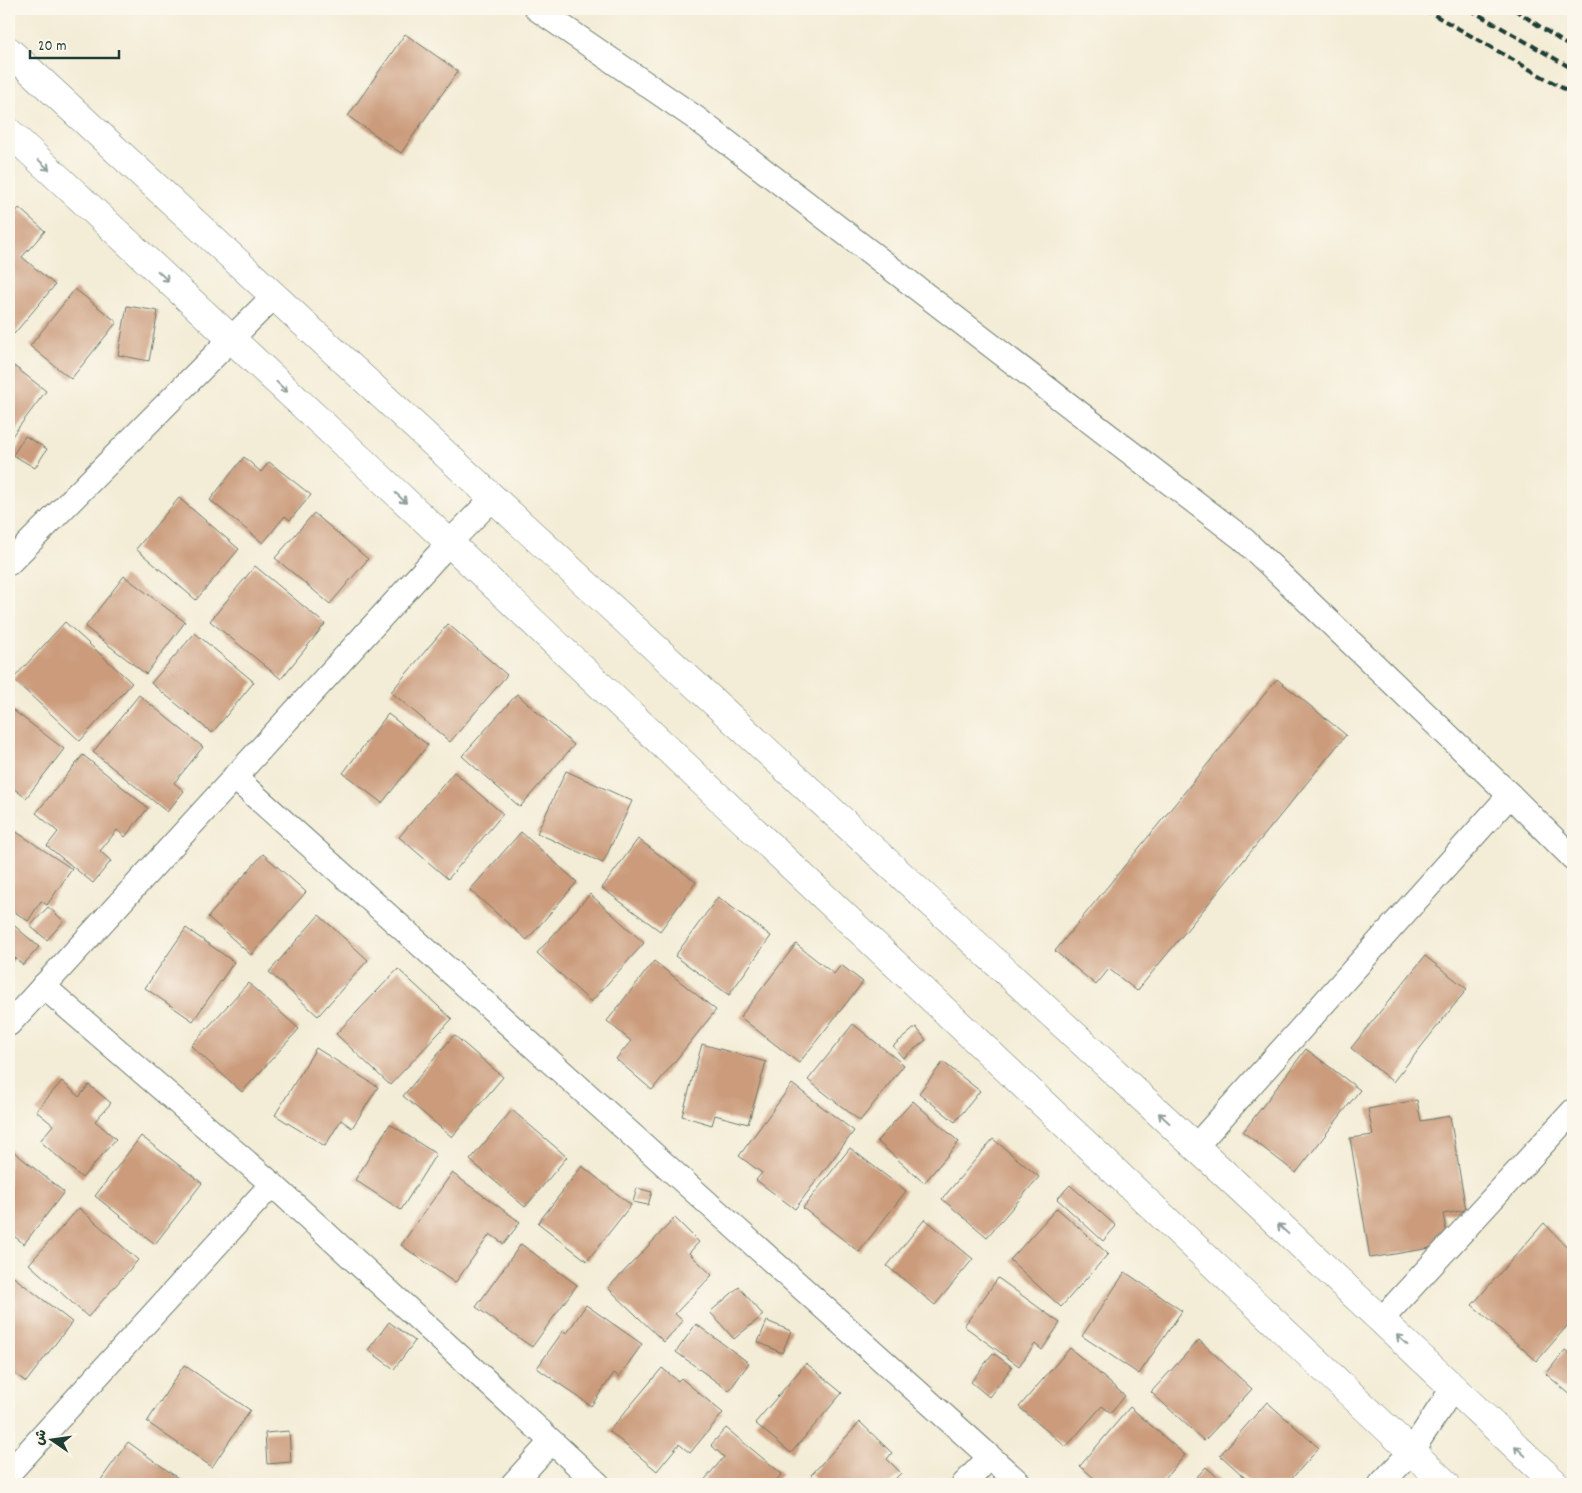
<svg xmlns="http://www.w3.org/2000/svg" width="1582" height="1493" viewBox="0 0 1582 1493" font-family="Dekko,'Playpen Sans Arabic',sans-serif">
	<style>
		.building { fill: #cb9b7b }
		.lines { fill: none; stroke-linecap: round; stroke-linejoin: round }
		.minor-casing { stroke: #697a6d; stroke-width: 26 }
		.tertiary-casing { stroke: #697a6d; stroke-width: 29 }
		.minor { stroke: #fff; stroke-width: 24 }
		.tertiary { stroke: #fff; stroke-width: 28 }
		.rail { stroke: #1f3d34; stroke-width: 4; stroke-dasharray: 8 4; stroke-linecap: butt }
		.oneway { stroke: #8f9e9a }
	</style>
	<rect width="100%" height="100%" fill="#fbf7ec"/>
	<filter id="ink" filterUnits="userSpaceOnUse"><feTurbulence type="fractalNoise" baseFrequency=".02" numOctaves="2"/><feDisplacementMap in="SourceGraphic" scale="10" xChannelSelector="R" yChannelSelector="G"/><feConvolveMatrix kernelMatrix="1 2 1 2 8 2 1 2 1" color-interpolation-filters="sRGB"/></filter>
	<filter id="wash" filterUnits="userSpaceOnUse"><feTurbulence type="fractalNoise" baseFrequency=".0096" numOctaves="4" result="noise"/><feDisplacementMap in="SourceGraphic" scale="20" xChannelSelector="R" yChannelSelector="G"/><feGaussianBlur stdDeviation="1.12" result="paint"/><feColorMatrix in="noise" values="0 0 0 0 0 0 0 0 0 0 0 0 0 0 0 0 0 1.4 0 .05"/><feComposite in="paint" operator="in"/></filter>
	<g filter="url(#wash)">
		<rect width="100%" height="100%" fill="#f3ecd6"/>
		<g id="blocks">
			<!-- building -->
			<g class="building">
				<path d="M 405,34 L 458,71 L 401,153 L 348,116 Z"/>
				<path d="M 19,208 L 45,231 L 22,257 L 55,285 L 14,334 L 9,330 L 9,220 Z"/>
				<path d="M 75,289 L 117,322 L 71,379 L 30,346 Z"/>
				<path d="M 127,306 L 158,311 L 149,361 L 118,355 Z"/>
				<path d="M 9,362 L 46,391 L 9,440 Z"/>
				<path d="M 25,436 L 47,449 L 35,468 L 13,455 Z"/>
				<path d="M 244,457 L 261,472 L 269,462 L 311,495 L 290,520 L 285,516 L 263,543 L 210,500 Z"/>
				<path d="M 179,498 L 239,549 L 196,600 L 136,549 Z"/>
				<path d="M 314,513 L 368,559 L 330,604 L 275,558 Z"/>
				<path d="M 255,566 L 325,624 L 281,679 L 210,621 Z"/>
				<path d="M 124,576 L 185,622 L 146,674 L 85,627 Z"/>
				<path d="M 65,622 L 132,683 L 80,741 L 13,679 Z"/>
				<path d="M 448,624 L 507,675 L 450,742 L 391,692 Z"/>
				<path d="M 195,633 L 254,682 L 212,733 L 151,683 Z"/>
				<path d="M 1277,679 L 1346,735 L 1137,991 L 1109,969 L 1096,985 L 1055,951 Z"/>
				<path d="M 517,694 L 574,745 L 520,807 L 462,756 Z"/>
				<path d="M 139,695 L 203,747 L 174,783 L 184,791 L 167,812 L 93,752 Z"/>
				<path d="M 9,707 L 64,749 L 26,798 L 9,785 Z"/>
				<path d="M 388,714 L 428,745 L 382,803 L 343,773 Z"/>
				<path d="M 83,755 L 148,808 L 125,837 L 117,830 L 100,851 L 111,861 L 93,883 L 47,846 L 58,832 L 36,813 Z"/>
				<path d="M 566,771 L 632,801 L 603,863 L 537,833 Z"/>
				<path d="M 454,772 L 503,814 L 448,879 L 399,837 Z"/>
				<path d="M 12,829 L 72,869 L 47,905 L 41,901 L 28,921 L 9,908 L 9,834 Z"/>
				<path d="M 521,832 L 577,882 L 527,940 L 470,890 Z"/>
				<path d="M 638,839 L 696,882 L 660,931 L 602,888 Z"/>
				<path d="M 263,854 L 306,892 L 251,955 L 208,917 Z"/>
				<path d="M 590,894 L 644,943 L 591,1002 L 537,953 Z"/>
				<path d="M 718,897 L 771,936 L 729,995 L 675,956 Z"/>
				<path d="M 48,907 L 64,921 L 47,940 L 30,926 Z"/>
				<path d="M 319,915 L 368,960 L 318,1016 L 269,972 Z"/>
				<path d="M 9,921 L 39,947 L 23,965 L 15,958 L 9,966 Z"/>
				<path d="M 186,928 L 234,962 L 193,1021 L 145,988 Z"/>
				<path d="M 796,944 L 834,974 L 841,965 L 863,982 L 799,1063 L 740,1017 Z"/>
				<path d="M 1425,956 L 1467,989 L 1393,1082 L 1351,1048 Z"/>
				<path d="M 654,961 L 716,1010 L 652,1090 L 616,1059 L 631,1041 L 607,1021 Z"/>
				<path d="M 398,969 L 452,1019 L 390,1085 L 336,1034 Z"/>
				<path d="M 248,983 L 299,1029 L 242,1092 L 191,1046 Z"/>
				<path d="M 853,1024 L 904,1065 L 860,1121 L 808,1080 Z"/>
				<path d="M 916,1027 L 926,1040 L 903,1058 L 893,1046 Z"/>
				<path d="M 454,1035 L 503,1077 L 452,1137 L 403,1096 Z"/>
				<path d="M 702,1044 L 766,1062 L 748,1124 L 715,1115 L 712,1125 L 682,1116 Z"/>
				<path d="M 316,1048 L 378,1087 L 352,1128 L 341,1120 L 325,1146 L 275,1115 Z"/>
				<path d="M 1306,1049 L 1360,1090 L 1296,1173 L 1243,1132 Z"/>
				<path d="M 943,1062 L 980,1091 L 955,1122 L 919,1093 Z"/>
				<path d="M 62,1081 L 79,1097 L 89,1085 L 111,1103 L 95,1121 L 116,1139 L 82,1178 L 40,1141 L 53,1125 L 36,1111 Z"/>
				<path d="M 792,1084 L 854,1131 L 795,1209 L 756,1180 L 762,1173 L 739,1156 Z"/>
				<path d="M 1417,1100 L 1421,1121 L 1450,1116 L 1466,1210 L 1443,1214 L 1449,1245 L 1370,1258 L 1350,1138 L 1373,1135 L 1368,1109 Z"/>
				<path d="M 913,1101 L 959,1142 L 924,1183 L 877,1141 Z"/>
				<path d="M 512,1110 L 567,1157 L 525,1207 L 470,1160 Z"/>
				<path d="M 390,1124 L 436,1154 L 401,1210 L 355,1180 Z"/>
				<path d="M 141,1136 L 202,1183 L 155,1244 L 95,1196 Z"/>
				<path d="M 993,1139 L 1039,1177 L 987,1237 L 942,1199 Z"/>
				<path d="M 9,1148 L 64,1192 L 24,1244 L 9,1232 Z"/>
				<path d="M 850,1148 L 906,1191 L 859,1252 L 803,1208 Z"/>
				<path d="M 582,1166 L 631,1205 L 587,1261 L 538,1223 Z"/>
				<path d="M 452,1173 L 520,1222 L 504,1244 L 490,1234 L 455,1283 L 401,1245 Z"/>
				<path d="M 1070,1185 L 1116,1226 L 1103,1241 L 1057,1199 Z"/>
				<path d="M 637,1188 L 652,1192 L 648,1205 L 633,1202 Z"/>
				<path d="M 79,1208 L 138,1260 L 88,1317 L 29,1264 Z"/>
				<path d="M 1057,1208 L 1108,1254 L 1061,1307 L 1010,1260 Z"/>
				<path d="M 675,1218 L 699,1242 L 689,1253 L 712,1275 L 675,1314 L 683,1321 L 664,1342 L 608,1288 Z"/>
				<path d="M 925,1219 L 973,1259 L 935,1305 L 887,1266 Z"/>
				<path d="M 1544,1223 L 1573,1253 L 1573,1319 L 1537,1361 L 1472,1305 Z"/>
				<path d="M 521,1244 L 577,1285 L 532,1347 L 476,1307 Z"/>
				<path d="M 1125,1272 L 1182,1311 L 1139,1374 L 1082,1336 Z"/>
				<path d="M 11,1275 L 72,1322 L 26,1382 L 9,1369 L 9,1278 Z"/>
				<path d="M 998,1278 L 1060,1323 L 1042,1350 L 1035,1344 L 1019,1366 L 964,1326 Z"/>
				<path d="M 739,1287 L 763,1315 L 734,1339 L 710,1312 Z"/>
				<path d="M 586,1305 L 642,1344 L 619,1377 L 614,1373 L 591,1406 L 537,1368 L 563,1331 L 567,1333 Z"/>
				<path d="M 767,1321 L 791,1331 L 782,1353 L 758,1342 Z"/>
				<path d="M 389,1322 L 415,1341 L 394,1369 L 368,1350 Z"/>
				<path d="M 696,1324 L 749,1363 L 729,1391 L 676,1352 Z"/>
				<path d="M 1199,1340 L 1252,1389 L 1204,1441 L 1151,1392 Z"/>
				<path d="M 1070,1348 L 1125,1396 L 1111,1413 L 1102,1406 L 1066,1447 L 1019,1407 Z"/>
				<path d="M 1565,1350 L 1571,1355 L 1573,1352 L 1573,1397 L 1546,1374 Z"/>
				<path d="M 993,1353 L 1012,1367 L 989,1397 L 971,1382 Z"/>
				<path d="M 806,1363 L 842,1393 L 791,1453 L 755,1423 Z"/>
				<path d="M 184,1365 L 250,1410 L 212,1467 L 147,1422 Z"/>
				<path d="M 662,1368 L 678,1381 L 681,1378 L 723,1413 L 690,1453 L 679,1444 L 657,1471 L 609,1431 Z"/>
				<path d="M 1267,1402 L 1319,1448 L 1287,1484 L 1252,1484 L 1220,1455 Z"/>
				<path d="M 1130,1407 L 1185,1455 L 1160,1484 L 1101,1484 L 1080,1466 Z"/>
				<path d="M 860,1422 L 892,1453 L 887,1459 L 901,1473 L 890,1484 L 820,1484 L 811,1475 Z"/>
				<path d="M 726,1428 L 782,1474 L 773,1484 L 701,1484 L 724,1457 L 711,1445 Z"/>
				<path d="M 289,1431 L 291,1462 L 267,1464 L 265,1433 Z"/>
				<path d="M 128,1442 L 186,1484 L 105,1484 L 100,1481 Z"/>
				<path d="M 1206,1467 L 1225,1484 L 1190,1484 Z"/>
			</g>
		</g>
	</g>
	<g filter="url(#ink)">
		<use href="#blocks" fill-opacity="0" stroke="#697a6d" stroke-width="1"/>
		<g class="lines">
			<defs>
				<g id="minor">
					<path d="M 537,9 L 697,119 L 1243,539 L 1510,795 L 1573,858"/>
					<path d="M 9,563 L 231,339 L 274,296"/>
					<path d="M 234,777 L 1020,1484"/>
					<path d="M 43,986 L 272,1184 L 598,1484"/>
					<path d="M 9,1024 L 449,543 L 493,498"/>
					<path d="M 1195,1147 L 1510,795"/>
					<path d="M 1381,1320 L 1573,1111"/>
					<path d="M 9,1473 L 272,1184"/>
					<path d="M 513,1484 L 551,1442"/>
					<path d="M 964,1484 L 990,1457"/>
					<path d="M 1381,1484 L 1411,1452 L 1453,1388"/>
				</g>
				<g id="tertiary">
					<path d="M 9,51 L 1239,1187 L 1556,1484"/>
					<path d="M 9,132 L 369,467 L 1446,1484"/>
				</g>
			</defs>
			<!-- minor casing -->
			<use href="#minor" class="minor-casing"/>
			<!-- tertiary casing -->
			<use href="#tertiary" class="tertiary-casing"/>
			<!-- minor -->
			<use href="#minor" class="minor"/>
			<!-- tertiary -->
			<use href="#tertiary" class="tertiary"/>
			<!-- rail -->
			<g class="rail">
				<path d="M 1424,9 L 1573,94"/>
				<path d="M 1469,9 L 1573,69"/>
				<path d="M 1514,9 L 1573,49"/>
			</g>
		</g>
		<!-- one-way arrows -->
		<defs><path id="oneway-shaft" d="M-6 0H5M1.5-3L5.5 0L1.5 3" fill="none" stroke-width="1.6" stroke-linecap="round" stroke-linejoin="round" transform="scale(1.25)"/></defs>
		<g class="oneway">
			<use href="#oneway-shaft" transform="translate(44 165) rotate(43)"/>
			<use href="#oneway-shaft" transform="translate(163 276) rotate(43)"/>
			<use href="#oneway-shaft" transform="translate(282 387) rotate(43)"/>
			<use href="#oneway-shaft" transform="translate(401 498) rotate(43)"/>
			<use href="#oneway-shaft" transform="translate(1164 1118) rotate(-137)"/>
			<use href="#oneway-shaft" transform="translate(1283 1229) rotate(-137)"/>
			<use href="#oneway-shaft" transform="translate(1402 1340) rotate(-137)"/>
			<use href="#oneway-shaft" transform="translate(1520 1451) rotate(-137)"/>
		</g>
	</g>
	<!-- margin -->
	<rect width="1582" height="1493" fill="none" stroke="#fbf7ec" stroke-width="30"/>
	<!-- north arrow -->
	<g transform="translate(52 1440) rotate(283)" stroke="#fbf7ec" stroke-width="4" paint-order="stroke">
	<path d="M0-4L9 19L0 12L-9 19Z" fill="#1f3d34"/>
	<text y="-8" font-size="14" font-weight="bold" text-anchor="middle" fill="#1f3d34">ش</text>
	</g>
	<!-- scale -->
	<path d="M30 50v8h89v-8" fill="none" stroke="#1f3d34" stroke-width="2.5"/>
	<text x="38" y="50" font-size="15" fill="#1f3d34" stroke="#fbf7ec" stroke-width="4" paint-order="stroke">20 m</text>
</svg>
